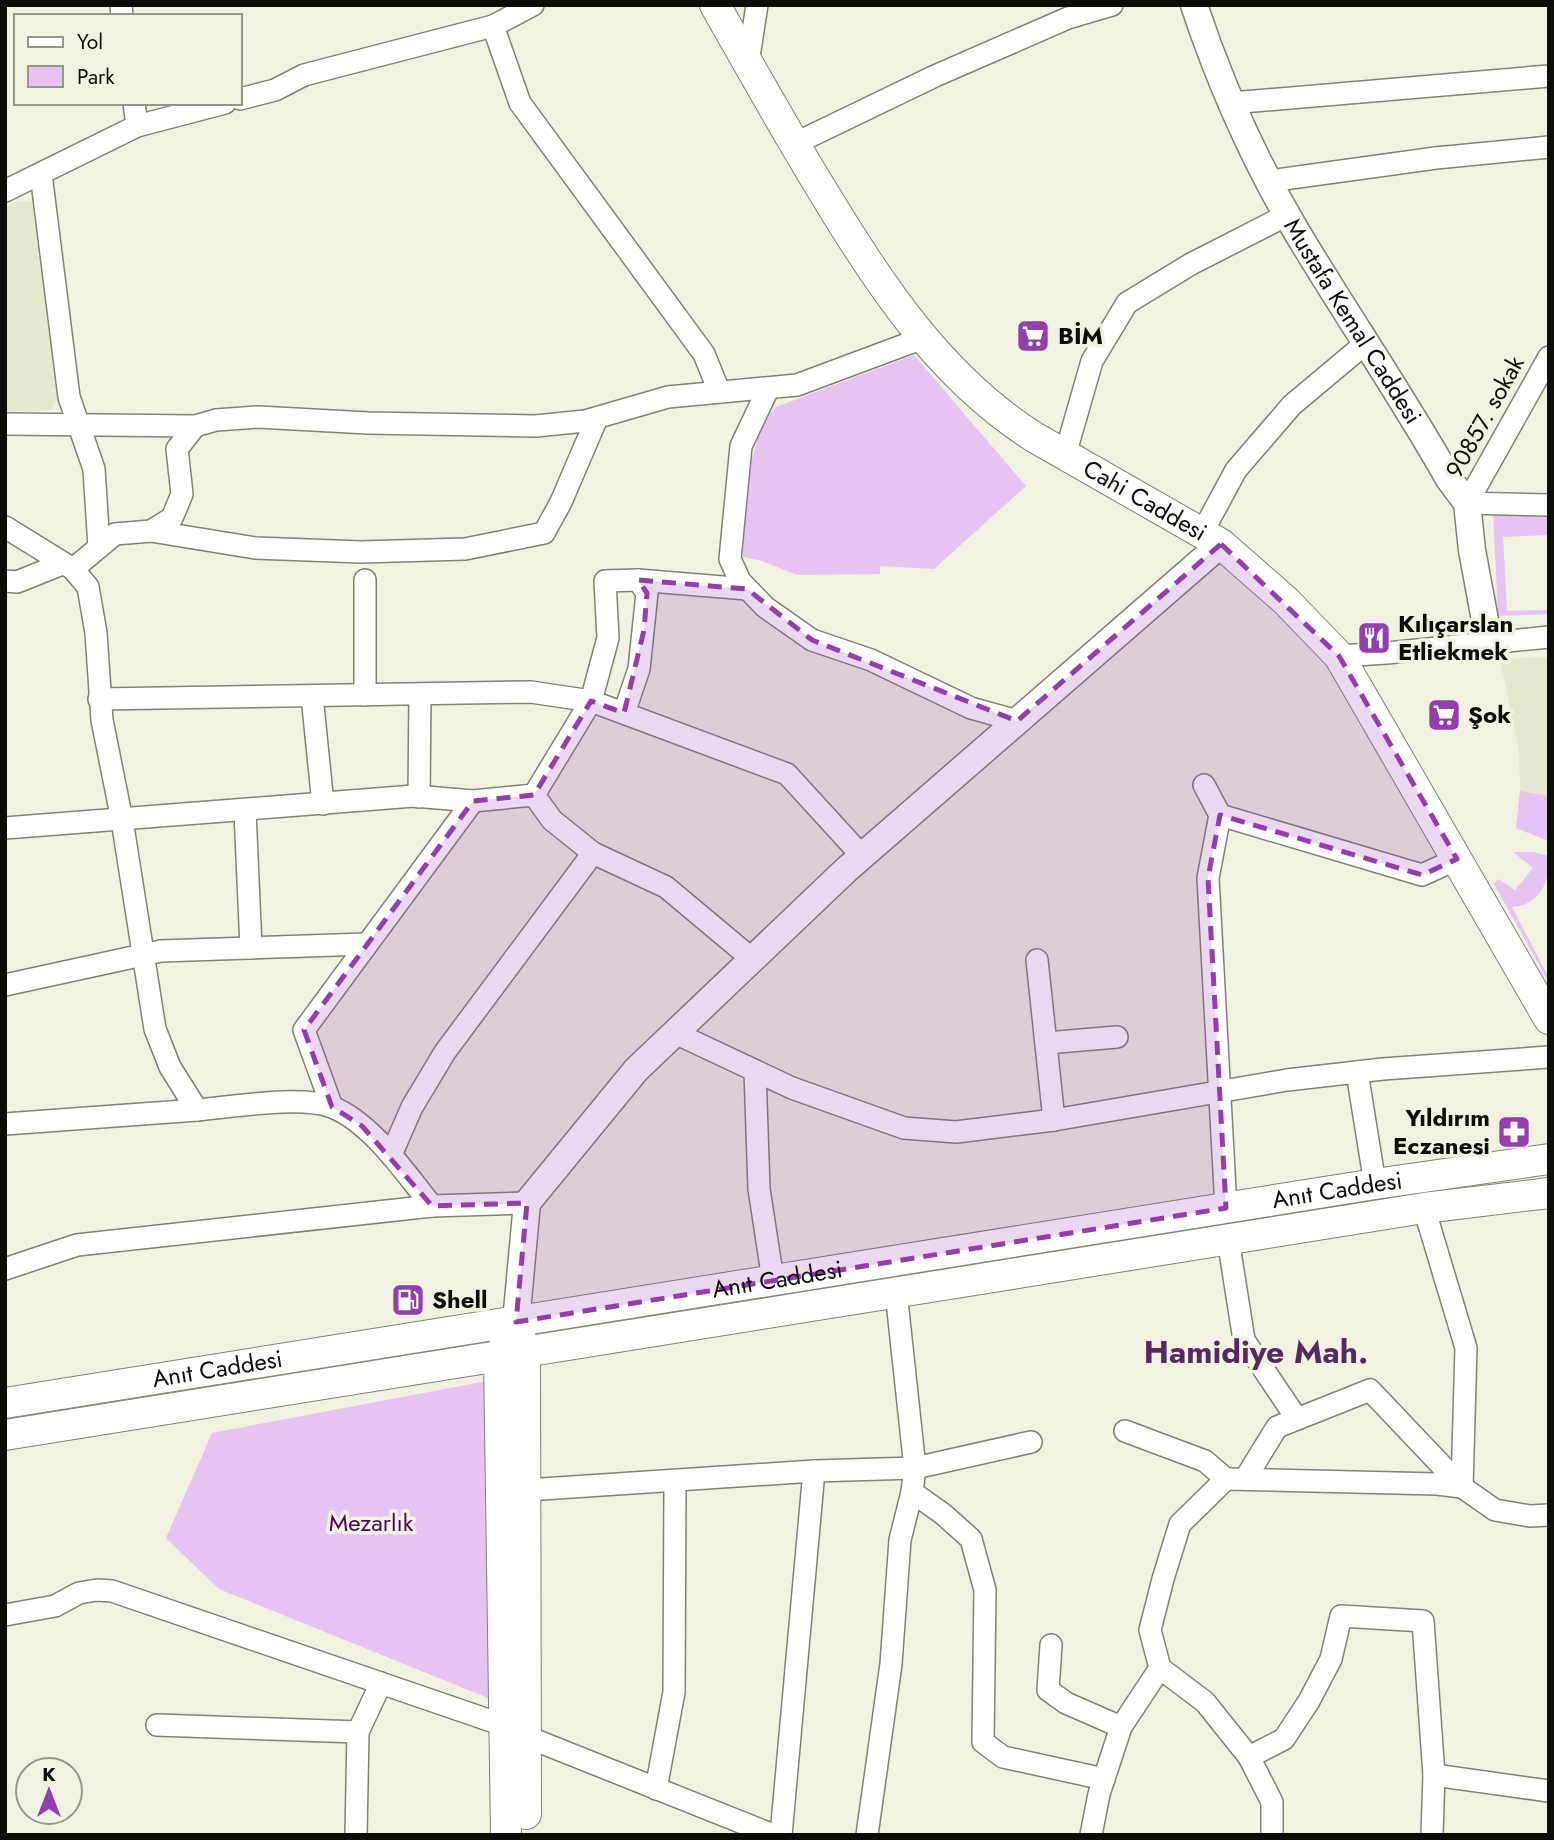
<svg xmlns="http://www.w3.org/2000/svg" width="1554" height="1840" viewBox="0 0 1554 1840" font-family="Jost,sans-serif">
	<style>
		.built { fill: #e6e7cf }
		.green { fill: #e5c4f1 }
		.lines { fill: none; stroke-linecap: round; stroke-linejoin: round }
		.minor-casing { stroke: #818273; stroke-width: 24 }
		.tertiary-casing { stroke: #818273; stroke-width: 29 }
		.secondary-casing { stroke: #818273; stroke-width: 32 }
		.minor { stroke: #fff; stroke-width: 21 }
		.tertiary { stroke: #fff; stroke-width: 26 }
		.secondary { stroke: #fff; stroke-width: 30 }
		.marked { fill: #923ead; fill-opacity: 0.2; stroke: #923ead; stroke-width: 5; stroke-dasharray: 14 9; stroke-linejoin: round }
		.labels { text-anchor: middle; stroke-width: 7; stroke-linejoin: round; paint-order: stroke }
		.street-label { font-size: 24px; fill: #0e0e09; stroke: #f1f2e2 }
		.poi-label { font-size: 24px; font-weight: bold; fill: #0e0e09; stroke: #f1f2e2; text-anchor: start }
		.park-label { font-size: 24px; fill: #4b055e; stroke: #f1f2e2 }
		.district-label { font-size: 32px; font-weight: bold; fill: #532b61; stroke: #f1f2e2 }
	</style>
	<rect width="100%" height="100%" fill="#f1f2e2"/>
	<!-- built -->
	<g class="built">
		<path d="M 18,201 L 32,202 L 57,400 L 51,410 L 5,412 L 5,207 Z"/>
		<path d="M 1549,657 L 1549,841 L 1516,828 L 1520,791 L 1519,751 L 1500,659 Z"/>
	</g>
	<!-- green -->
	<g class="green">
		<path d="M 914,355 L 1026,486 L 934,569 L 880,566 L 880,574 L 797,575 L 762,561 L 743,557 L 745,484 L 762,423 L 776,407 Z"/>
		<path d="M 1493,512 L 1549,514 L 1549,535 L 1503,537 L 1507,611 L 1549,610 L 1549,614 L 1498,616 Z"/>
		<path d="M 1520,791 L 1549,796 L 1549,841 L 1516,828 Z"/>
		<path d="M 1513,852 L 1533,852 L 1549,856 C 1549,882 1542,904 1512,907 L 1549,978 L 1549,983 L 1494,884 L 1498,879 L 1515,890 L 1533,868 Z"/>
		<path d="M 487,1381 L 493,1700 L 219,1589 L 166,1538 L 212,1433 Z"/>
	</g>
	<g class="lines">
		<defs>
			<g id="minor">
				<path d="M 121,5 L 122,16"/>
				<path d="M 493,26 L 520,103 L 704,354 L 719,391"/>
				<path d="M 748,63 L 757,5"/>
				<path d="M 240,99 L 275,90 L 304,75 L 493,26 L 533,5"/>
				<path d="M 134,103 L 137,126"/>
				<path d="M 1231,103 L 1549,76"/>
				<path d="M 794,144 L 935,76 L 1068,18 L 1112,5"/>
				<path d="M 41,174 L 69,397 L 94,469 L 99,547"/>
				<path d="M 1269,181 L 1436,158 L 1549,147"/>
				<path d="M 5,191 L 137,126 L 225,103"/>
				<path d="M 1549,357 L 1467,503 L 1549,505"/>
				<path d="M 768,389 L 741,446 L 730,559 L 740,581 L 765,607 L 812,640 L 871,660 L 971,708 L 1017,721"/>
				<path d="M 5,424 L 195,426"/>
				<path d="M 1065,455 L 1092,361 L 1127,303 L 1191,264 L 1287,215"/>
				<path d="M 5,527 L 73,569 L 88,587 L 96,633 L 102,720 L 122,820 L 155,1029 L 170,1067 L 197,1110 C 233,1107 300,1095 332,1107 C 372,1123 406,1174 432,1206 L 527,1203"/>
				<path d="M 151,531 L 255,548 L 361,552 L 465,549 L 544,533 L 561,502 L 597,418"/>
				<path d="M 1202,533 L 1236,470 L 1292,405 L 1366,343"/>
				<path d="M 73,569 L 115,534 L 151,531 L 172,518 L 182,494 L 177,449 L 195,426 L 216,420 L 258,417 L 368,423 L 536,426 L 585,421 L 668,397 L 797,385 L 923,338"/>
				<path d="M 638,580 L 747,589"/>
				<path d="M 5,581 L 17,582 L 62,564"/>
				<path d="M 1339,656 L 1387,653 L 1549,637"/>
				<path d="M 365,695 L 365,580"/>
				<path d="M 312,696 L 323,804"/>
				<path d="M 99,699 L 531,692 L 591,701 L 787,774 L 862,856"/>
				<path d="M 1204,785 L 1220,815"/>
				<path d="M 534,795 L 552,820 L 593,853 L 666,887 L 752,959"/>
				<path d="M 419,797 L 420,694"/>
				<path d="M 245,811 L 251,948"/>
				<path d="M 5,828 L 414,796 L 473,801 L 534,795 L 591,701 L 608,638 L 605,581 L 638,580 L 647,593 L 639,669 L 624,713"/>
				<path d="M 1037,960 L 1054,1120"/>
				<path d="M 5,985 L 161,951 L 366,944"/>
				<path d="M 675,1033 L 792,1088 L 904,1128 L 956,1132 L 1054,1120 L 1287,1080 L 1383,1069 L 1549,1057"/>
				<path d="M 1046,1043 L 1117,1037"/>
				<path d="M 755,1071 L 759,1189 L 773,1280"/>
				<path d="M 1357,1072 L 1375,1184"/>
				<path d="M 332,1107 L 304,1030 L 473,801"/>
				<path d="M 5,1124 L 197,1110"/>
				<path d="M 391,1155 L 412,1107 L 445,1052 L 593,853"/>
				<path d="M 1226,1208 L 1208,878 L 1220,815 L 1422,875 L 1457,859"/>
				<path d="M 1424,1208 L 1466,1348 L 1462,1487"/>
				<path d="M 1228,1239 L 1244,1340 L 1297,1419"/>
				<path d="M 5,1269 L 77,1245 L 432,1206"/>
				<path d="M 1125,1431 L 1205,1461 L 1226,1479"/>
				<path d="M 1245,1479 L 1277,1427 L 1370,1390 L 1462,1487"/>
				<path d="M 527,1490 L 814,1471 L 915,1468 L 1031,1442"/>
				<path d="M 912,1492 L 943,1514 L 971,1539 L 985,1590 L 983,1742 L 1003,1757 L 1104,1779"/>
				<path d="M 5,1615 L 55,1606 L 79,1593 L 97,1590 L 112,1591 L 503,1725"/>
				<path d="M 1051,1645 L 1048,1690 L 1066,1703 L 1121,1727"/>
				<path d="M 1160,1668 L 1205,1702 L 1249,1757 L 1272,1802 L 1272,1835"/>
				<path d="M 157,1725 L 358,1732"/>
				<path d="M 525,1736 L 773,1835"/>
				<path d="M 1249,1757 L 1284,1739 L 1309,1701 L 1331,1659 L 1341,1616 L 1423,1621 L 1434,1775 L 1432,1835"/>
				<path d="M 1434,1775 L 1549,1791"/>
				<path d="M 656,1789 L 674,1692 L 675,1481"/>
				<path d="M 356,1835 L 358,1732 L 381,1683"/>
				<path d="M 781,1835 L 814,1471"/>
				<path d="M 867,1835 L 891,1664 L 900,1540 L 912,1492 L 915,1468 L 896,1292"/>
				<path d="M 1091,1835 L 1099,1794 L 1121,1727 L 1160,1668 L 1150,1630 L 1163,1579 L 1180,1524 L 1226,1479 L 1437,1484 L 1462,1487 L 1495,1510 L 1530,1516 L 1549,1515"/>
			</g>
			<g id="tertiary">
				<path id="s1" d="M 1194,5 C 1220,83 1253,158 1295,229 C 1345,313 1401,394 1449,479 L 1467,503 L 1472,550 L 1489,642"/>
				<path d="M 516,1322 L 527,1203 L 636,1070 L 846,870 L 1221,544"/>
			</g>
			<g id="secondary">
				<path id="s2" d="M 715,5 C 752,70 788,135 827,198 C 882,289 943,379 1034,437 L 1221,544 L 1286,601 L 1339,656 L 1549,1019"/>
				<path d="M 520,1336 L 525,1353 L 526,1814"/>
				<path id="s3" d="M 5,1403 L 1375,1184 L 1549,1159"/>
				<path d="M 5,1435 L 1424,1208 L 1549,1193"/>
				<path d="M 506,1835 L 499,1357 L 507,1341"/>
			</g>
		</defs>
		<!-- minor casing -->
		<use href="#minor" class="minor-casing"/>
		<!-- tertiary casing -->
		<use href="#tertiary" class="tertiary-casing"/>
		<!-- secondary casing -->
		<use href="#secondary" class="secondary-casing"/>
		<!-- minor -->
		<use href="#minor" class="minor"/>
		<!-- tertiary -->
		<use href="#tertiary" class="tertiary"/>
		<!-- secondary -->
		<use href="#secondary" class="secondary"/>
	</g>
	<!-- marked area -->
	<path class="marked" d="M 1221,544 L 1339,656 L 1457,859 L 1422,875 L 1220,815 L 1208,878 L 1226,1208 L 516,1322 L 527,1203 L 432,1206 L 362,1126 L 332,1107 L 304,1030 L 473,801 L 534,795 L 591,701 L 624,713 L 644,630 L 647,593 L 638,580 L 747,589 L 812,640 L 1017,721 Z"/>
	<!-- icons -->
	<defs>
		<symbol id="supermarket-square" viewBox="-11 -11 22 22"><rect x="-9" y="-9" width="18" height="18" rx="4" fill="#923ead" stroke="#f1f2e2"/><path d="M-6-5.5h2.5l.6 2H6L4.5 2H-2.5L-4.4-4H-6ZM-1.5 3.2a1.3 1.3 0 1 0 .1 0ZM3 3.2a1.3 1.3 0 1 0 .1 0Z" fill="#fff"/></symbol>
		<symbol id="restaurant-square" viewBox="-11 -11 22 22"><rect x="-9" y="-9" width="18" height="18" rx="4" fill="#923ead" stroke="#f1f2e2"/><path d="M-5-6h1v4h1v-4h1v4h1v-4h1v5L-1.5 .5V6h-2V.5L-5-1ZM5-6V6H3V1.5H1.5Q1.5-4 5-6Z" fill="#fff"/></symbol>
		<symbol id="pharmacy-square" viewBox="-11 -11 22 22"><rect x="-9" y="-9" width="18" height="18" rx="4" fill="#923ead" stroke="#f1f2e2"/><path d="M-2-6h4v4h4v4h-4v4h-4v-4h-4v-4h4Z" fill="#fff"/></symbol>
		<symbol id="fuel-square" viewBox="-11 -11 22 22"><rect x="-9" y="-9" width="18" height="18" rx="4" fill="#923ead" stroke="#f1f2e2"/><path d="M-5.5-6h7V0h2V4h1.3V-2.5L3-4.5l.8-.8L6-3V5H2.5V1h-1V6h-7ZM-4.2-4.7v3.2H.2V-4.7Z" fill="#fff"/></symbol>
	</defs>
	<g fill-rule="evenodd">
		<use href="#supermarket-square" x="1014" y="317" width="38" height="38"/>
		<use href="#restaurant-square" x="1355" y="619" width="38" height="38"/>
		<use href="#supermarket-square" x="1425" y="696" width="38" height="38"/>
		<use href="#pharmacy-square" x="1495" y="1113" width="38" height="38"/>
		<use href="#fuel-square" x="389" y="1281" width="38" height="38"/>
	</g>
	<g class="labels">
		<!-- street labels -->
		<g class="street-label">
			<text dy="8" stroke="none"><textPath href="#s1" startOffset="355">Mustafa Kemal Caddesi</textPath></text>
			<text transform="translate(1485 417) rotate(-61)" y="8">90857. sokak</text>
			<text dy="8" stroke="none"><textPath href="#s2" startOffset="670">Cahi Caddesi</textPath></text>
			<text dy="8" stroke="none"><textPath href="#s3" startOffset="1349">Anıt Caddesi</textPath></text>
			<text dy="8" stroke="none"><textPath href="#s3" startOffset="782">Anıt Caddesi</textPath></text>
			<text dy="8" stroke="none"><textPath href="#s3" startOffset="215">Anıt Caddesi</textPath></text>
		</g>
		<!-- poi labels -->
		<g class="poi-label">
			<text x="1058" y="344">BİM</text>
			<text x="1398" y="632">Kılıçarslan<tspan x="1398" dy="28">Etliekmek</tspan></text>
			<text x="1468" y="723">Şok</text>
			<text x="1490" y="1126" text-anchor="end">Yıldırım<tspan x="1490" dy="28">Eczanesi</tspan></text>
			<text x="432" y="1308">Shell</text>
		</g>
		<!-- park labels -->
		<g class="park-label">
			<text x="371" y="1531">Mezarlık</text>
		</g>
		<!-- district labels -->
		<g class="district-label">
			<text x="1256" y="1363">Hamidiye Mah.</text>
		</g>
	</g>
	<!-- border -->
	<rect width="1554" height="1840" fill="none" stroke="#0e0e09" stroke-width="14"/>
	<!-- legend -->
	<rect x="14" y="14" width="228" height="91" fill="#f1f2e2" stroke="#96978b" stroke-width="2"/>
	<rect x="28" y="37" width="35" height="10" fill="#ffffff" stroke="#96978b" stroke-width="2"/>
	<text x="77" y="49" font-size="21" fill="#0e0e09">Yol</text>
	<rect x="28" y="66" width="35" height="21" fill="#e5c4f1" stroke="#96978b" stroke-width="2"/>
	<text x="77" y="84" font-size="21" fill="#0e0e09">Park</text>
	<!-- north arrow -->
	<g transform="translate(49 1791)"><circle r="33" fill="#f1f2e2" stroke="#96978b" stroke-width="2"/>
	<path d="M0-5L12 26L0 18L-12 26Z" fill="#923ead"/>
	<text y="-10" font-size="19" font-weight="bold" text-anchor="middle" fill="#0e0e09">K</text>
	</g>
</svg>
